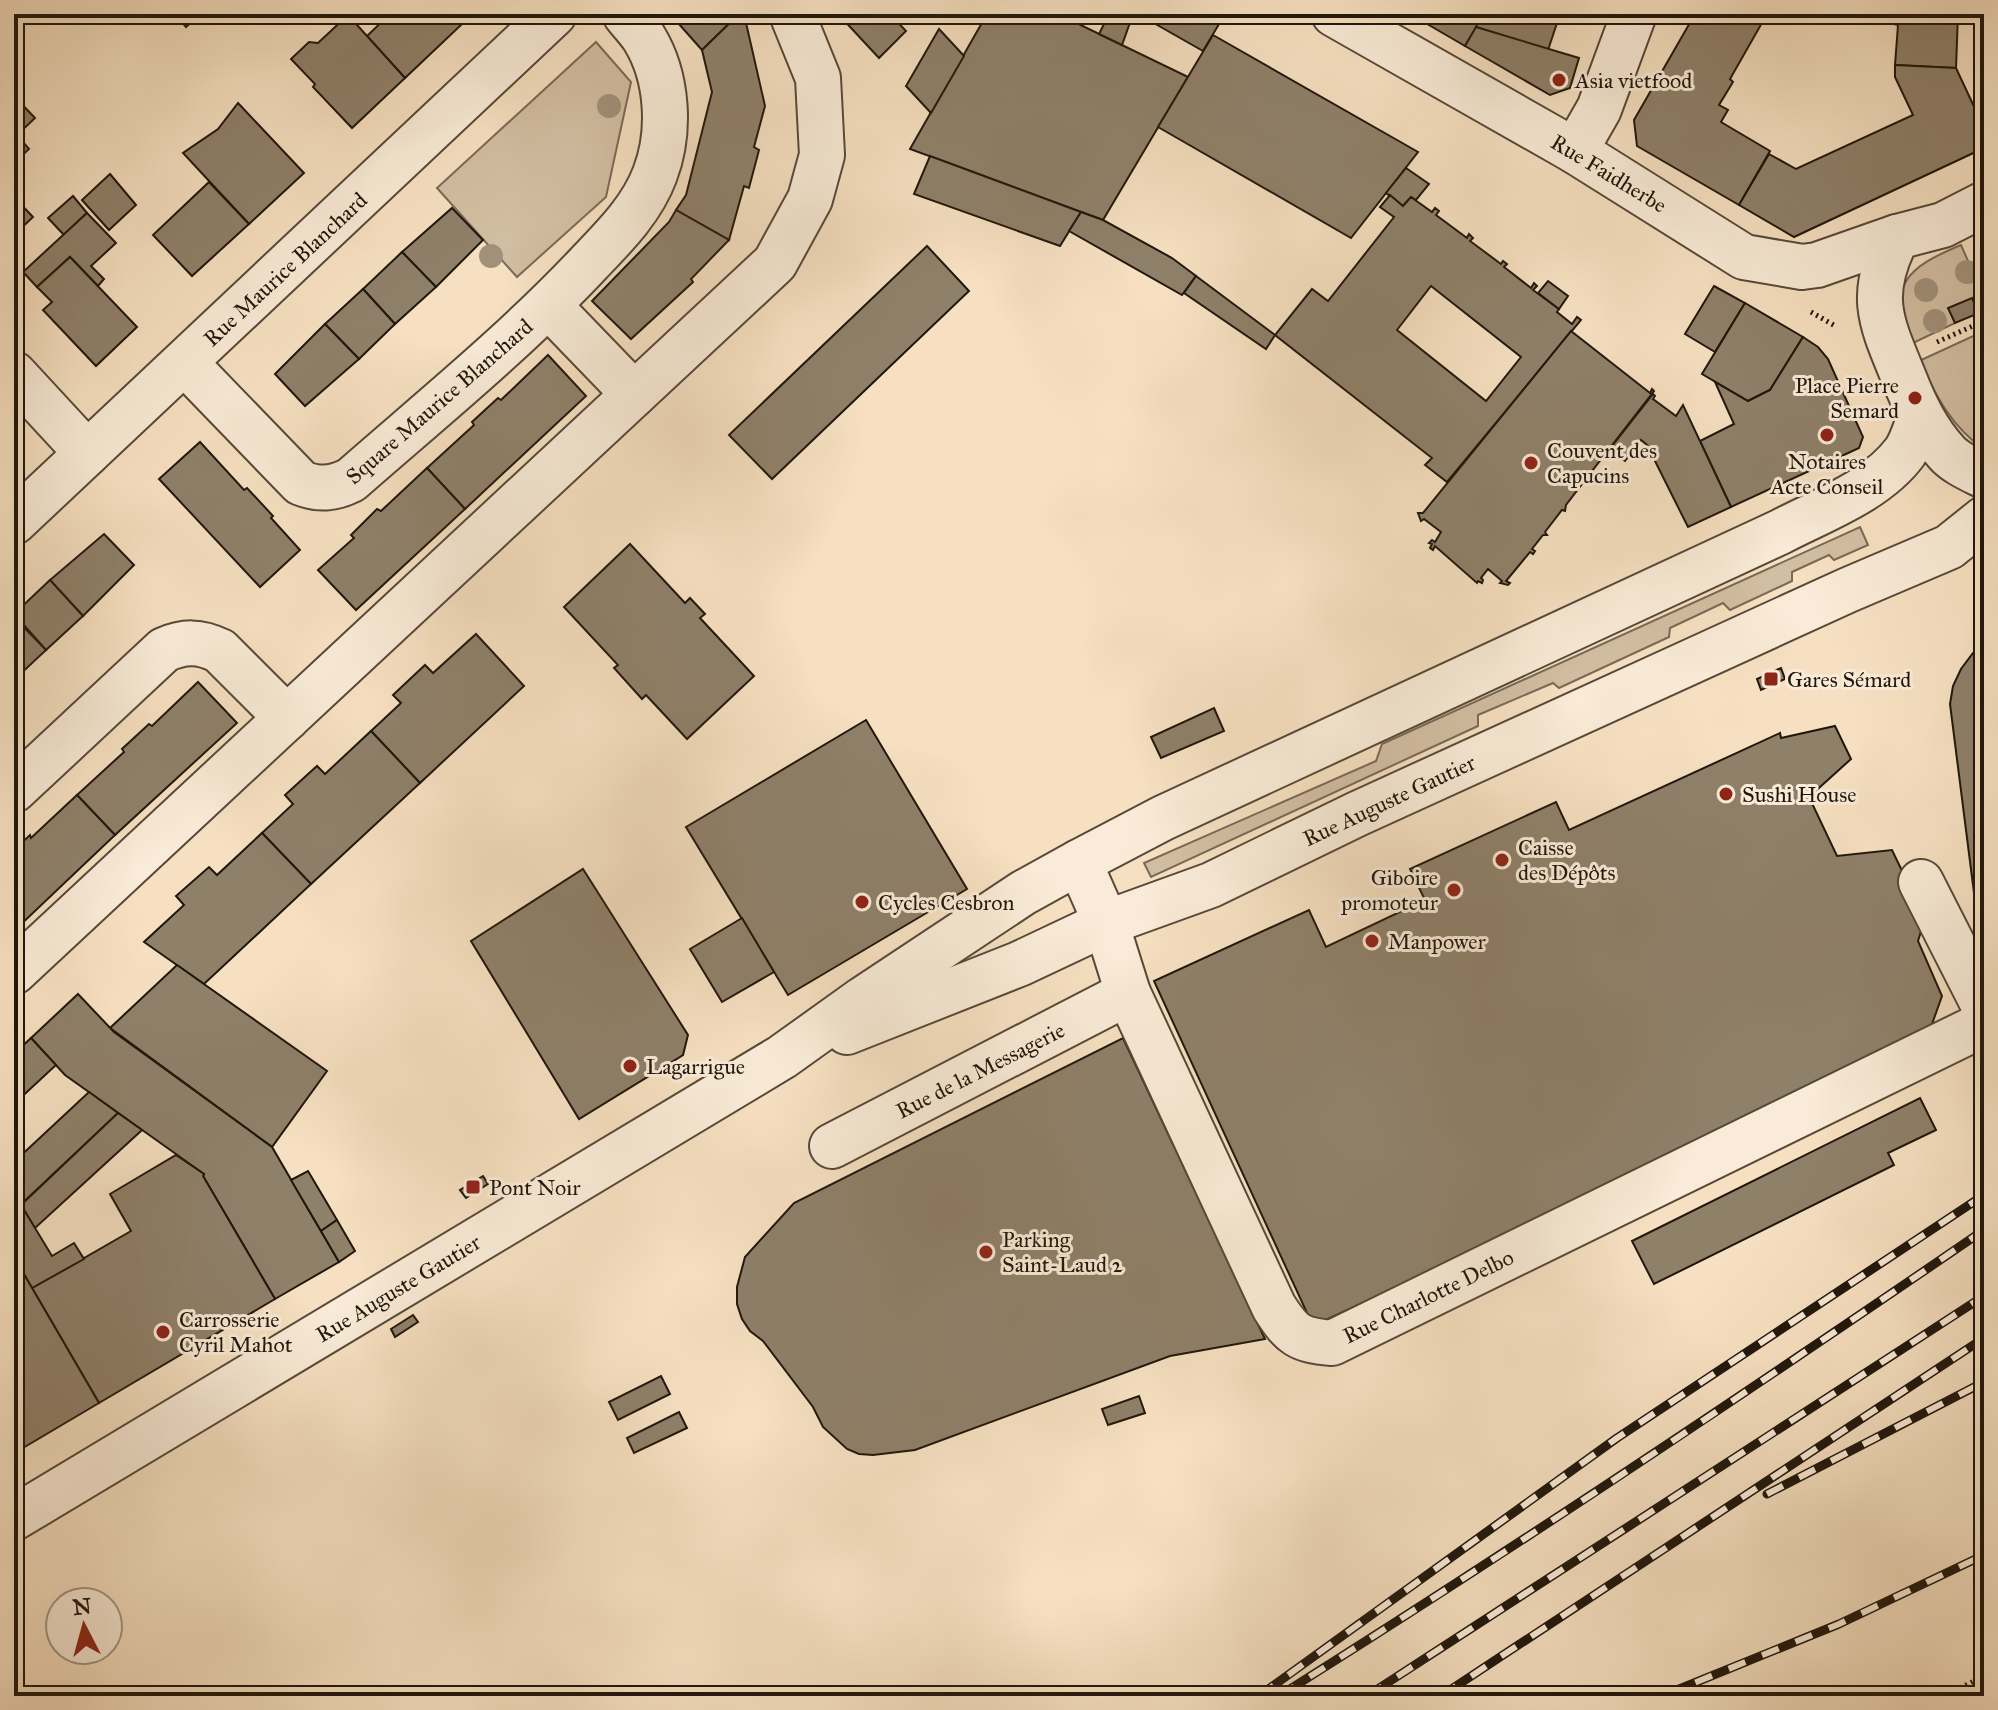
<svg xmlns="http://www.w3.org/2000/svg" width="1998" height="1710" viewBox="0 0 1998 1710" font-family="'IM FELL Great Primer',serif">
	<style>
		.green { fill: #d2bea2; stroke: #796a57; stroke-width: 2 }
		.building { fill: #8f806a; stroke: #20170c; stroke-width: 2; fill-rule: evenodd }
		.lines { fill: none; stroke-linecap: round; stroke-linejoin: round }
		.minor-casing { stroke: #564939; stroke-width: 48 }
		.path { stroke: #20170c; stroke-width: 5; stroke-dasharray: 2 4; stroke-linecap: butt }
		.minor { stroke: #f9ebd7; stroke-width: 44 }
		.rail-casing { stroke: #20170c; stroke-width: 9 }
		.rail { stroke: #f9ebd7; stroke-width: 6; stroke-dasharray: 18; stroke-linecap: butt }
		.tree { fill: #a2917a }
		.poi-dot { fill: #8f2418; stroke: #f9ebd7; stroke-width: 3 }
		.labels { text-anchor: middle; stroke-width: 6; stroke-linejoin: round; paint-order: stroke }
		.poi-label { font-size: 22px; fill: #20170c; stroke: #f9ebd7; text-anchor: start }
		.street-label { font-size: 22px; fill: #20170c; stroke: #f9ebd7 }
	</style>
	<rect width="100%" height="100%" fill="#f6e0c1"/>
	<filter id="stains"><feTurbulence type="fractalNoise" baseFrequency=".0025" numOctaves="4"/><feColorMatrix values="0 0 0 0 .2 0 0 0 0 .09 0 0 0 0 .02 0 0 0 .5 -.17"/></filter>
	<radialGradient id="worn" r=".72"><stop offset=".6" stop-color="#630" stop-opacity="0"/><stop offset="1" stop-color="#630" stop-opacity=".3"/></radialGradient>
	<!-- green -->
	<g class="green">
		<path d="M 596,42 L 631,82 L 606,197 L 517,277 L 437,188 Z"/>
		<path d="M 1961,245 L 1984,297 L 1984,311 L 1979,313 L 1949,309 L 1955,323 L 1911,344 C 1885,285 1908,267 1961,245 Z"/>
		<path d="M 1984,331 L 1984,449 C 1951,427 1936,395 1919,361 Z"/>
		<path d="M 1860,527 L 1868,545 L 1834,560 L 1829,555 L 1792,572 L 1792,581 L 1730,610 L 1723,603 L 1670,628 L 1669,637 L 1559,688 L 1553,683 L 1478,715 L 1478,726 L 1151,877 L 1144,863 L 1376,761 L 1382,744 Z"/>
	</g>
	<!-- building -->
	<g class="building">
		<path d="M 175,14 L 200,14 L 186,27 Z"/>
		<path d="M 390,14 L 451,14 L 461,25 L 405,78 L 367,36 Z"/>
		<path d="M 670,14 L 739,14 L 702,50 Z"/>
		<path d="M 739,14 L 744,14 L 765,106 L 754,147 L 759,150 L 749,188 L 744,186 L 729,240 L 676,210 L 686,195 L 712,92 L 702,50 Z"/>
		<path d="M 838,14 L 890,14 L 906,31 L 879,58 Z"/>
		<path d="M 987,14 L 1058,14 L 1188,77 L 1103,220 L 910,149 Z"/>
		<path d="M 1109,14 L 1133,14 L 1122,45 L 1099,34 Z"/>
		<path d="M 1138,14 L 1225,14 L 1203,51 Z"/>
		<path d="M 1426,14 L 1481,14 L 1477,27 L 1465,46 L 1422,21 Z"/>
		<path d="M 1481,14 L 1560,14 L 1548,50 L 1476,27 Z"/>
		<path d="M 1695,14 L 1767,14 L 1730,79 L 1733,82 L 1719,105 L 1728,110 L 1721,122 L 1770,151 L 1739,205 L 1637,146 L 1634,120 Z"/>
		<path d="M 1893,14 L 1958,14 L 1956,68 L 1895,65 L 1898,25 L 1893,24 Z"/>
		<path d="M 348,15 L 405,78 L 352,128 L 313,87 L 315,84 L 291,59 L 309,42 L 318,43 Z"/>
		<path d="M 1476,27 L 1579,58 L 1570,88 L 1550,95 L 1465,46 Z"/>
		<path d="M 939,29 L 964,56 L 931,113 L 906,86 Z"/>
		<path d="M 1213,35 L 1418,152 L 1351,238 L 1158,127 Z"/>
		<path d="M 1895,65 L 1956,68 L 1984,128 L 1984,148 L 1794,237 L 1739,205 L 1769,154 L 1796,169 L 1913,115 L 1895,77 Z"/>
		<path d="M 14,96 L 35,118 L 17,135 L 14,132 Z"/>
		<path d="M 238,103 L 304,173 L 249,224 L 183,153 L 218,129 Z"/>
		<path d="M 16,134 L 29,149 L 14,163 L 14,135 Z"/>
		<path d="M 930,156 L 1081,212 L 1060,246 L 914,194 Z"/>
		<path d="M 1406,168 L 1429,184 L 1416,200 L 1411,197 L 1403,206 L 1386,193 Z"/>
		<path d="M 110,174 L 136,205 L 109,230 L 82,200 Z"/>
		<path d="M 209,182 L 249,224 L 192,276 L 153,235 Z"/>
		<path d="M 1390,195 L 1403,206 L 1411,197 L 1432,212 L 1435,208 L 1439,211 L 1436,215 L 1467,238 L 1469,234 L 1473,238 L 1470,241 L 1501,264 L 1503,261 L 1507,264 L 1504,267 L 1531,288 L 1534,283 L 1537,286 L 1533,290 L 1559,309 L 1557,312 L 1572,324 L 1577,317 L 1581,320 L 1447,482 L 1425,465 L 1432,458 L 1275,335 L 1312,289 L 1328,301 L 1394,217 L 1380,207 ZM 1431,286 L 1521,357 L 1486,401 L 1397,330 Z"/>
		<path d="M 73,196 L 87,213 L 64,235 L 48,218 Z"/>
		<path d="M 14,197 L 33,217 L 14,235 Z"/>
		<path d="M 452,208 L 483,240 L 436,287 L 402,252 Z"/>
		<path d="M 676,210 L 729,240 L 691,279 L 693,282 L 631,339 L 592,301 L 669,222 Z"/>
		<path d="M 1081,212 L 1103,220 L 1172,258 L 1196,276 L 1182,295 L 1069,231 Z"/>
		<path d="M 87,213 L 116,243 L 91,266 L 104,279 L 98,286 L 70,257 L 37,287 L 23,272 Z"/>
		<path d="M 927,246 L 969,291 L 772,479 L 729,435 Z"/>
		<path d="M 402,252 L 436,287 L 395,324 L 363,289 Z"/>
		<path d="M 70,257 L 137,327 L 96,366 L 43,310 L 52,302 L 37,287 Z"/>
		<path d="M 1196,276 L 1275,335 L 1266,349 L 1184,293 Z"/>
		<path d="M 1548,281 L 1568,296 L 1559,309 L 1538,293 Z"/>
		<path d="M 1714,286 L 1745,303 L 1715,352 L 1685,334 Z"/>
		<path d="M 363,289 L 395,324 L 359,359 L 325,324 Z"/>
		<path d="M 1972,298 L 1979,313 L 1955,323 L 1948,308 Z"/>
		<path d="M 1745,303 L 1803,337 L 1770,390 L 1748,401 L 1702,374 Z"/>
		<path d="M 325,324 L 359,359 L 305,406 L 275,374 Z"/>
		<path d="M 1571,331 L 1650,393 L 1652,389 L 1654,391 L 1589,475 L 1592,478 L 1589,481 L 1586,479 L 1566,505 L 1565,511 L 1562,510 L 1545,532 L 1547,535 L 1543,535 L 1532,549 L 1535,551 L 1533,554 L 1530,552 L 1506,581 L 1510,583 L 1508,585 L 1500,583 L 1502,581 L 1488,569 L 1481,578 L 1483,580 L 1482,583 L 1478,581 L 1477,583 L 1435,546 L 1433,550 L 1430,548 L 1432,544 L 1429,543 L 1432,540 L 1435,542 L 1441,532 L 1424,519 L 1421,521 L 1418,513 L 1423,513 Z"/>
		<path d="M 1803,337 L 1818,347 L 1828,359 L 1863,437 L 1859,448 L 1731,507 L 1700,441 L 1734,424 L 1715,382 L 1748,401 L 1770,390 Z"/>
		<path d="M 548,355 L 586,396 L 465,509 L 427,468 L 474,425 L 472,422 L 498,398 L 501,400 Z"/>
		<path d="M 1653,394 L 1655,396 L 1653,399 L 1676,416 L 1683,405 L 1731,507 L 1688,527 L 1647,445 L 1641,440 L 1625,461 L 1609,450 Z"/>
		<path d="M 200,442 L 244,490 L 247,488 L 273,516 L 271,518 L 300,550 L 260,587 L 159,479 Z"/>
		<path d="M 427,468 L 465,509 L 356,610 L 318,570 L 354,538 L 351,535 L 377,509 L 381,511 Z"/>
		<path d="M 104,534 L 134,565 L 83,616 L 50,580 Z"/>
		<path d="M 630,544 L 685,603 L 690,598 L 705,614 L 700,618 L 754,676 L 687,739 L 646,695 L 642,699 L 614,668 L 618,665 L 564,607 Z"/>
		<path d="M 50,580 L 83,616 L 46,650 L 14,614 Z"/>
		<path d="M 14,617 L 46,650 L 14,680 Z"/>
		<path d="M 476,634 L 524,686 L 420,783 L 371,731 L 401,703 L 393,695 L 425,665 L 433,673 Z"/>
		<path d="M 1984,645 L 1984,922 L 1974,893 L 1950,704 L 1953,686 L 1961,669 L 1973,653 Z"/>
		<path d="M 1781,668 L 1785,679 L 1761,690 L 1757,679 Z"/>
		<path d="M 198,682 L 237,723 L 115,835 L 77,795 L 124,752 L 122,749 L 149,724 L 152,726 Z"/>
		<path d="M 1214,708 L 1224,731 L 1161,758 L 1151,737 Z"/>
		<path d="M 866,720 L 967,889 L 788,995 L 686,827 Z"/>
		<path d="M 1835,726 L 1851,759 L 1809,797 L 1837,856 L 1892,850 L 1923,914 L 1924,922 L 1918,941 L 1942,996 L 1926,1041 L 1313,1326 L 1154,981 L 1309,910 L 1326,947 L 1425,900 L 1410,869 L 1556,802 L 1569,830 L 1780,733 L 1781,738 Z"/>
		<path d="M 371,731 L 420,783 L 311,884 L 262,833 L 293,804 L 285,795 L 317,766 L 325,774 Z"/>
		<path d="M 77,795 L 115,835 L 14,931 L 14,850 L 30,835 L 31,838 Z"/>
		<path d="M 262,833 L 311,884 L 204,984 L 144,942 L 184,905 L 176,896 L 209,867 L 217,875 Z"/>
		<path d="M 583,869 L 688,1035 L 683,1055 L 579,1119 L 471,941 Z"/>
		<path d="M 742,918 L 774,972 L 722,1002 L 690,949 Z"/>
		<path d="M 177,965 L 327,1071 L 272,1147 L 110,1028 Z"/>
		<path d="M 78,994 L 114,1032 L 272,1147 L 339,1262 L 275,1299 L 203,1176 L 204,1174 L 65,1075 L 31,1038 Z"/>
		<path d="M 31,1038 L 56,1065 L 14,1104 L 14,1054 Z"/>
		<path d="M 1123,1038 L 1265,1339 L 1170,1356 L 915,1450 L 873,1455 L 859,1454 L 847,1449 L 823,1427 L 813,1407 L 763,1341 L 750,1331 L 742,1319 L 737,1304 L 737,1287 L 745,1257 L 794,1203 Z"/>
		<path d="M 89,1092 L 118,1113 L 14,1211 L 14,1162 Z"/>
		<path d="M 1920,1098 L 1936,1130 L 1888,1153 L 1894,1165 L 1654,1284 L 1632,1241 Z"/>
		<path d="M 118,1113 L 142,1130 L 35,1228 L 21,1205 Z"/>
		<path d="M 176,1155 L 204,1174 L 203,1176 L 275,1299 L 99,1403 L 32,1288 L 131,1231 L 110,1194 Z"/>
		<path d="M 308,1171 L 337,1220 L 321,1231 L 291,1180 Z"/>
		<path d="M 483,1176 L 488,1184 L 466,1198 L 460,1190 Z"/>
		<path d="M 21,1205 L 52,1256 L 74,1243 L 84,1259 L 32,1288 L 14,1257 L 14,1211 Z"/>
		<path d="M 337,1220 L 355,1251 L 339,1262 L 321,1231 Z"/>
		<path d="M 14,1257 L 99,1403 L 23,1448 L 14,1433 Z"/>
		<path d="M 413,1315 L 418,1322 L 395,1337 L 391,1329 Z"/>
		<path d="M 661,1376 L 670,1394 L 618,1420 L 609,1402 Z"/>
		<path d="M 1139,1396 L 1145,1413 L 1108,1425 L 1102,1409 Z"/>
		<path d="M 679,1412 L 687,1428 L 634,1453 L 627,1438 Z"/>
	</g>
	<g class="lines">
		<defs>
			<g id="minor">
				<path d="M 1334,14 L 1575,151 L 1744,257 L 1802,267 L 1817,265 L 1897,237"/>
				<path d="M 1575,151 L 1599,109 L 1634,14"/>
				<path d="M 1984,204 L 1943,225 L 1897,237 C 1867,296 1881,322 1904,378 C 1915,406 1927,431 1947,453 C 1956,463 1972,470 1984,476"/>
				<path d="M 549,306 L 634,394"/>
				<path d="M 185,363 L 301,483 C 319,490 333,489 351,480 C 432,409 516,341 590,262 C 615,236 642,209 655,174 C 671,132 668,77 644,38 C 639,30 631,22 625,14"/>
				<path d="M 14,374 L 87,453"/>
				<path d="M 14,522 L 554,14"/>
				<path d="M 14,790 L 164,650 C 184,641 200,641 220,651 L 287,718"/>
				<path d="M 1079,862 L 1106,923 L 1128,993 L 1274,1307 C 1292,1335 1298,1340 1332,1343 L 1984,1024"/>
				<path d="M 1921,882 L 1984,1006"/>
				<path d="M 14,972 L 775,263 L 810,199 L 822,155 L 818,78 L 792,14"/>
				<path d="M 847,1032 L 1019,964 L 1106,923 L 1211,885 L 1357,814 L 1848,590 L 1949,547 L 1984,519"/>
				<path d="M 832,1146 L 1128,993"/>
				<path d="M 14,1518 L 782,1057 L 863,999 L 1023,893 L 1079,862 L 1163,818 L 1780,532 C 1822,510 1876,491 1905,452 C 1912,442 1915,429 1920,417"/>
			</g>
		</defs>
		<!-- minor casing -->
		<use href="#minor" class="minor-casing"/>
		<!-- path -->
		<g class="path">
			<path d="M 1811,312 L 1837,327"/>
			<path d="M 1937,342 L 1984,321"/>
			<path d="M 1944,1696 L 1984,1676"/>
		</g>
		<!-- minor -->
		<use href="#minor" class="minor"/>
		<defs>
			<g id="rail">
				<path d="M 1767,1494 L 1984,1382"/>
				<path d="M 1259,1696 L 1617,1438 L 1984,1195"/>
				<path d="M 1279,1696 C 1518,1546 1752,1389 1984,1230"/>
				<path d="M 1367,1696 L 1984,1296"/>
				<path d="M 1441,1696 L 1984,1338"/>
				<path d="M 1662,1696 L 1839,1624 L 1984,1555"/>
			</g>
		</defs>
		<!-- rail casing -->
		<use href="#rail" class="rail-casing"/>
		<!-- rail -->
		<use href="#rail" class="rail"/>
	</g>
	<!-- trees -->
	<g class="tree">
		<circle cx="609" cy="106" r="12"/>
		<circle cx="491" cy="256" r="12"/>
		<circle cx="1967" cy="272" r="12"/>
		<circle cx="1926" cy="290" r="12"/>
		<circle cx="1935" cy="321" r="12"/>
	</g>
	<!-- markers -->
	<g class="poi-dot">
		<circle cx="1559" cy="80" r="8"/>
		<circle cx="1915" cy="398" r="8"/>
		<circle cx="1827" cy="435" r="8"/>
		<circle cx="1531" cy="463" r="8"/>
		<rect x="1763" y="671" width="16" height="16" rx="4"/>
		<circle cx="1726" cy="794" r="8"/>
		<circle cx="1502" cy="860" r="8"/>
		<circle cx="1454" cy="890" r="8"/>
		<circle cx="862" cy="902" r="8"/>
		<circle cx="1372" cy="941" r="8"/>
		<circle cx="630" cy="1066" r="8"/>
		<rect x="465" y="1179" width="16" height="16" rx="4"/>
		<circle cx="986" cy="1252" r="8"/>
		<circle cx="163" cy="1332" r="8"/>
	</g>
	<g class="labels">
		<!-- poi labels -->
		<g class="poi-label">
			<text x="1575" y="88">Asia vietfood</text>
			<text x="1899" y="393" text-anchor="end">Place Pierre<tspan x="1899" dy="25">Semard</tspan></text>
			<text x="1547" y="458">Couvent des<tspan x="1547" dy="25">Capucins</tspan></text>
			<text x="1827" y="469" text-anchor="middle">Notaires<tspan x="1827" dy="25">Acte Conseil</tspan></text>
			<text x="1787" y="687">Gares Sémard</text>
			<text x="1742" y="802">Sushi House</text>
			<text x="1518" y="855">Caisse<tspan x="1518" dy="25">des Dépôts</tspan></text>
			<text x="1438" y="885" text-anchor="end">Giboire<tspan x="1438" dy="25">promoteur</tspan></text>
			<text x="878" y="910">Cycles Cesbron</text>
			<text x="1388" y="949">Manpower</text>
			<text x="646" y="1074">Lagarrigue</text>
			<text x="489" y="1195">Pont Noir</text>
			<text x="1002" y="1247">Parking<tspan x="1002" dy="25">Saint-Laud 2</tspan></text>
			<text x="179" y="1327">Carrosserie<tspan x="179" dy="25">Cyril Mahot</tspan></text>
		</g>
		<!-- street labels -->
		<g class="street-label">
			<text transform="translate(1609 173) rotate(31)" y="8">Rue Faidherbe</text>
			<text transform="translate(285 269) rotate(-43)" y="8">Rue Maurice Blanchard</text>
			<text transform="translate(439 401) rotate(-41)" y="8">Square Maurice Blanchard</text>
			<text transform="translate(1389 800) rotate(-25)" y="8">Rue Auguste Gautier</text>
			<text transform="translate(980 1070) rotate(-27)" y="8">Rue de la Messagerie</text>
			<text transform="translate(398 1288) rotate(-31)" y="8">Rue Auguste Gautier</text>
			<text transform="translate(1428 1296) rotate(-26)" y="8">Rue Charlotte Delbo</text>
		</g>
	</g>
	<!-- margin -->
	<rect width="1998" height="1710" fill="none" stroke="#f6e0c1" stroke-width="48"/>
	<rect x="16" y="16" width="1966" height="1678" fill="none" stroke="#20170c" stroke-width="4"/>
	<rect x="24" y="24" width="1950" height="1662" fill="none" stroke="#20170c" stroke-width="2"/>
	<!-- north arrow -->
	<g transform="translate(84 1626) rotate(354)"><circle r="38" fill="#f9ebd7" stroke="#a29686" stroke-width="2"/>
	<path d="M0-6L14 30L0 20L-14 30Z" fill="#8f2418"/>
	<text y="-12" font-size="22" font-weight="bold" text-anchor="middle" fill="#20170c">N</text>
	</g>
	<rect width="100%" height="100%" filter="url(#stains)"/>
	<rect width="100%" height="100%" fill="url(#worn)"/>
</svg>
